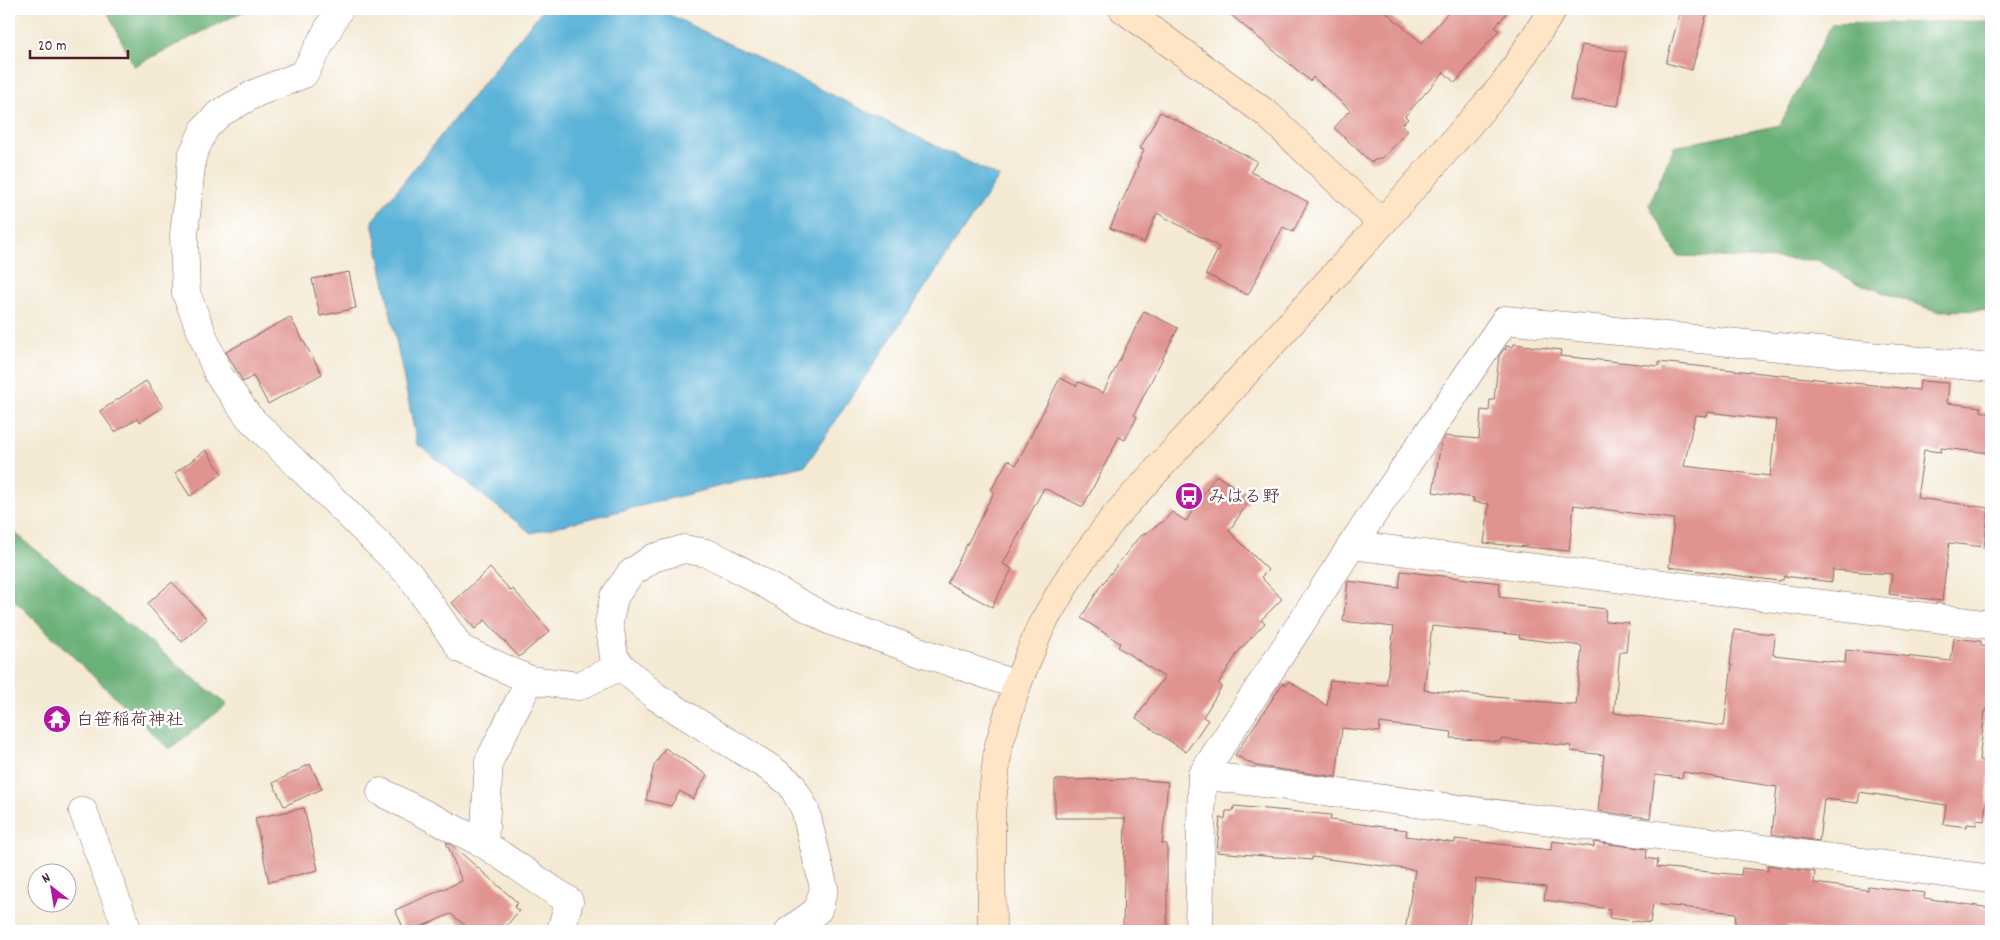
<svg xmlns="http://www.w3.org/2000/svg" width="2000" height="940" viewBox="0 0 2000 940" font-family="Dekko,'Klee One',sans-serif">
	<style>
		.forest { fill: #6ab178; stroke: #5a6852 }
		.water { fill: #5bb3d8; stroke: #526982 }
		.building { fill: #e0938f; fill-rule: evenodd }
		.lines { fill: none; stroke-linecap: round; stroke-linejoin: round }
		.street-casing { stroke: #866666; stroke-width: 29 }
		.secondary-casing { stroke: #866666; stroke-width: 29 }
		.street { stroke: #fff; stroke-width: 28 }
		.secondary { stroke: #fde5c5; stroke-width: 28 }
		.labels { text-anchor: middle; stroke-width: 5; stroke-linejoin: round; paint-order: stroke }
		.poi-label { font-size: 18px; fill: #4a1f2b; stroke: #fff; text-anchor: start }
	</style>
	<rect width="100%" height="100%" fill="#fff"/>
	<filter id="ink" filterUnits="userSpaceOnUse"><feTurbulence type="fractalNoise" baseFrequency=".02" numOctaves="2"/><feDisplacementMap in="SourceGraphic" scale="10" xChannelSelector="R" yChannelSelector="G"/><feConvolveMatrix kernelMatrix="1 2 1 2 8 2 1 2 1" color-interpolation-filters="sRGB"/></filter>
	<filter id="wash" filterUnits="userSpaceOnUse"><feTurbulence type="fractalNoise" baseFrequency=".0096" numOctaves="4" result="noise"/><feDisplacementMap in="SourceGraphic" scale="20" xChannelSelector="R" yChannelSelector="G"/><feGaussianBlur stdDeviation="1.12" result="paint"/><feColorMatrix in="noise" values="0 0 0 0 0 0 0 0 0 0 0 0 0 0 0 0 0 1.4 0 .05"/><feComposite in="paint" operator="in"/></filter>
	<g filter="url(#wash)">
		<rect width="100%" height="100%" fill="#f4e9d3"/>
		<!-- forest -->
		<g class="forest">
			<path d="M 106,9 L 248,9 L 134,66 Z"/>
			<path d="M 1991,21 L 1991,310 L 1936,311 L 1856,283 L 1817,260 L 1678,256 L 1649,205 L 1674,147 L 1780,125 L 1832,24 Z"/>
			<path d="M 9,528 L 227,705 L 169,749 L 9,595 Z"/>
		</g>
		<!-- water -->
		<path class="water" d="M 543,9 L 658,9 L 999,177 L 806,465 L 531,533 L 417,444 L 372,221 Z"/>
		<g id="blocks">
			<!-- building -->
			<g class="building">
				<path d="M 1224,9 L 1382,9 L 1422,43 L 1451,9 L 1510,9 L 1495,27 L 1499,30 L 1455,83 L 1444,72 L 1405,116 L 1408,119 L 1402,125 L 1408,130 L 1385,156 L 1371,162 L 1334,128 L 1350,110 L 1313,77 L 1310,81 Z"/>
				<path d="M 1681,9 L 1708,9 L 1692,70 L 1666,63 Z"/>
				<path d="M 1582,45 L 1626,52 L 1618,106 L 1570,100 Z"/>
				<path d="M 1160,112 L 1257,161 L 1251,172 L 1308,202 L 1293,232 L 1283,227 L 1248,295 L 1206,274 L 1219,247 L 1157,213 L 1144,243 L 1110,228 L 1138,166 L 1137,165 L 1144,150 L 1140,149 Z"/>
				<path d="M 349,272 L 356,308 L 320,316 L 312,279 Z"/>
				<path d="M 1144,311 L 1178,328 L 1134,415 L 1137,417 L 1125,440 L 1119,437 L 1083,507 L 1044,488 L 1003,564 L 1012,569 L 992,607 L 947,583 L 994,492 L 991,490 L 1008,460 L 1016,465 L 1060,378 L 1076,386 L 1079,382 L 1103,393 Z"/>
				<path d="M 290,317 L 322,374 L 268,404 L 253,376 L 243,382 L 226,352 Z"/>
				<path d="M 1514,344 L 1561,350 L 1560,356 L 1659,366 L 1659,362 L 1919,390 L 1920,381 L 1949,383 L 1947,403 L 1981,407 L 1981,411 L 1991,414 L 1991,453 L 1941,448 L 1941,452 L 1924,450 L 1917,498 L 1989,508 L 1984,547 L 1949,543 L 1942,601 L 1889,594 L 1892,574 L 1833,570 L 1832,582 L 1784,576 L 1783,580 L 1780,580 L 1780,581 L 1669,567 L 1674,519 L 1574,505 L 1569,551 L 1484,543 L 1489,504 L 1473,502 L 1474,498 L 1433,492 L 1441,443 L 1445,436 L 1479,439 L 1481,410 L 1489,411 L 1490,400 L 1494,400 L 1499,356 L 1504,349 L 1506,350 L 1506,346 L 1513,347 ZM 1707,412 L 1776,420 L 1770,476 L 1684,466 L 1695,415 L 1706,416 Z"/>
				<path d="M 146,381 L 163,407 L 140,422 L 137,419 L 115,432 L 100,411 Z"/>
				<path d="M 206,450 L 222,474 L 190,496 L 175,473 Z"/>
				<path d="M 1216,475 L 1251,498 L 1229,531 L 1268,570 L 1261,577 L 1282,599 L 1261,620 L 1265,623 L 1239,651 L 1218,684 L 1222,686 L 1203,717 L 1208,720 L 1186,752 L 1136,718 L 1164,677 L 1118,647 L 1120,643 L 1081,618 L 1100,587 L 1138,538 L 1164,521 L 1172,512 L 1186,521 Z"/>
				<path d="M 490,568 L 511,591 L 513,589 L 550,631 L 519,657 L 485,620 L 475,629 L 452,603 Z"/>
				<path d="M 1401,571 L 1500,583 L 1499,597 L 1606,609 L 1605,621 L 1629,623 L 1626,652 L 1620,652 L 1614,713 L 1628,715 L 1724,726 L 1732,665 L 1730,665 L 1734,630 L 1774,634 L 1775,637 L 1773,655 L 1845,663 L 1846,650 L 1951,661 L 1954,638 L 1981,641 L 1981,646 L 1991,647 L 1991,676 L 1987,711 L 1985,711 L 1979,760 L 1991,761 L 1984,821 L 1977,820 L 1976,825 L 1967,824 L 1967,827 L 1943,824 L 1946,805 L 1860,792 L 1858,803 L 1824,799 L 1819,841 L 1772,834 L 1777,787 L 1683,772 L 1682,778 L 1655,775 L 1650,818 L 1598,811 L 1604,755 L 1571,751 L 1571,746 L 1501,739 L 1500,742 L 1451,738 L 1452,732 L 1380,723 L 1379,732 L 1342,728 L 1336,777 L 1256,766 L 1235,755 L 1283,683 L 1286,685 L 1289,681 L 1327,706 L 1330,680 L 1386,685 L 1394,627 L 1343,621 L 1348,581 L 1399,588 ZM 1432,626 L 1520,635 L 1519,638 L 1582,646 L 1576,705 L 1424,690 Z"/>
				<path d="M 172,582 L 207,619 L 182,642 L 147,604 Z"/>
				<path d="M 665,748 L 707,775 L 693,799 L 680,791 L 671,806 L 646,800 L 654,766 Z"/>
				<path d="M 310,764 L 322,789 L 284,806 L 273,783 Z"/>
				<path d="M 1135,779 L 1168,782 L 1162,844 L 1167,844 L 1167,931 L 1123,931 L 1125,818 L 1055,818 L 1055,780 Z"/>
				<path d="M 1234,806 L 1331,815 L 1330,820 L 1407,830 L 1406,836 L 1455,843 L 1455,839 L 1551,850 L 1552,841 L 1594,847 L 1594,842 L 1647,849 L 1646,858 L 1658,860 L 1657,867 L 1741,875 L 1742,868 L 1768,871 L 1768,865 L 1815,872 L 1814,883 L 1868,890 L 1868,886 L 1925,893 L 1924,898 L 1991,908 L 1990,931 L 1825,931 L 1787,926 L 1786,931 L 1734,931 L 1736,913 L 1653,904 L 1650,923 L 1609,918 L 1610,909 L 1544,900 L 1546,887 L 1476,879 L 1468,931 L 1405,931 L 1415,870 L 1312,857 L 1312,860 L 1217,852 L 1220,818 L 1225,819 L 1226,811 L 1233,811 Z"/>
				<path d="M 304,808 L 318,870 L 269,882 L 255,818 Z"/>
				<path d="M 446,842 L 453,846 L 518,903 L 514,907 L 519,911 L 502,931 L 472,931 L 451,914 L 411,931 L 405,931 L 395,910 L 462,881 Z"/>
			</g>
		</g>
	</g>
	<g filter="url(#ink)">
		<use href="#blocks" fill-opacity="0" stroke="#866666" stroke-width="1"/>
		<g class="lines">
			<defs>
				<g id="street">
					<path d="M 339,9 L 304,74 L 256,93 L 220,113 L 205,128 L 192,156 L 184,235 L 186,293 L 218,374 L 249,417 L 409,574 L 461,649 L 530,680"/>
					<path d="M 1352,545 L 1991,625"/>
					<path d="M 1202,775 L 1991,879"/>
					<path d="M 381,792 L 484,844 L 569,901 L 561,931"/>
					<path d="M 83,811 L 128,931"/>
					<path d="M 484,844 L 489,761 L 530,680 L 579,686 L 621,666"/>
					<path d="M 789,931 L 818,910 L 824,888 L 805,809 L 791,784 L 773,770 L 655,696 L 621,666 L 614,657 L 609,623 L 614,597 L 630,574 L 653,558 L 684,549 L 707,553 L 726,562 L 831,621 L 1017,685"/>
					<path d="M 1199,931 L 1202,775 L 1352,545 L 1505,320 L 1991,368"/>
				</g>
				<g id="secondary">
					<path d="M 1123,9 L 1267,114 L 1382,223"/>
					<path d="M 992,931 L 991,812 L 998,748 L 1017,685 L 1041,626 L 1072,573 L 1116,515 L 1382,223 L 1505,83 L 1553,9"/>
				</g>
			</defs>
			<!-- street casing -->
			<use href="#street" class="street-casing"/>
			<!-- secondary casing -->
			<use href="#secondary" class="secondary-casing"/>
			<!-- street -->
			<use href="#street" class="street"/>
			<!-- secondary -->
			<use href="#secondary" class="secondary"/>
		</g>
	</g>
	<!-- icons -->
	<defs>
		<symbol id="bus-disc" viewBox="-11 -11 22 22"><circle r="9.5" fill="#b5179e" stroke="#fff"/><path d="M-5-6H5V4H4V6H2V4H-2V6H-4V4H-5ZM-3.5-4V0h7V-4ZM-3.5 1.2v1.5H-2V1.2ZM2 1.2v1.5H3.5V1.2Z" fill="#fff"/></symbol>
		<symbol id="temple-disc" viewBox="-11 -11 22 22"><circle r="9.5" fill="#b5179e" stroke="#fff"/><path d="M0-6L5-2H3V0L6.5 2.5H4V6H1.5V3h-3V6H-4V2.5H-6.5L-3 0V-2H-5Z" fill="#fff"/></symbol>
	</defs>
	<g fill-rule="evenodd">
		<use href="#bus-disc" x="1173" y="480" width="32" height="32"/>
		<use href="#temple-disc" x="41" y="703" width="32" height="32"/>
	</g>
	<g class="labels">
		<!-- poi labels -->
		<g class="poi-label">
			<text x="1208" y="502">みはる野</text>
			<text x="76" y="725">白笹稲荷神社</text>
		</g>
	</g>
	<!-- margin -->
	<rect width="2000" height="940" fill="none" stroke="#fff" stroke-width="30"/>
	<!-- north arrow -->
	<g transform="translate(52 888) rotate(329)"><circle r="24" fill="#ffffff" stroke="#b7a5aa"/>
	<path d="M0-4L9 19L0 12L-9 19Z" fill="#b5179e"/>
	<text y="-8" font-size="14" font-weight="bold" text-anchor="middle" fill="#4a1f2b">N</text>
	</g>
	<!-- scale -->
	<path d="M30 50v8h98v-8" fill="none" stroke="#4a1f2b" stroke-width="2.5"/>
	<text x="38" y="50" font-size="15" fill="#4a1f2b" stroke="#ffffff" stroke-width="4" paint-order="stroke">20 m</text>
</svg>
